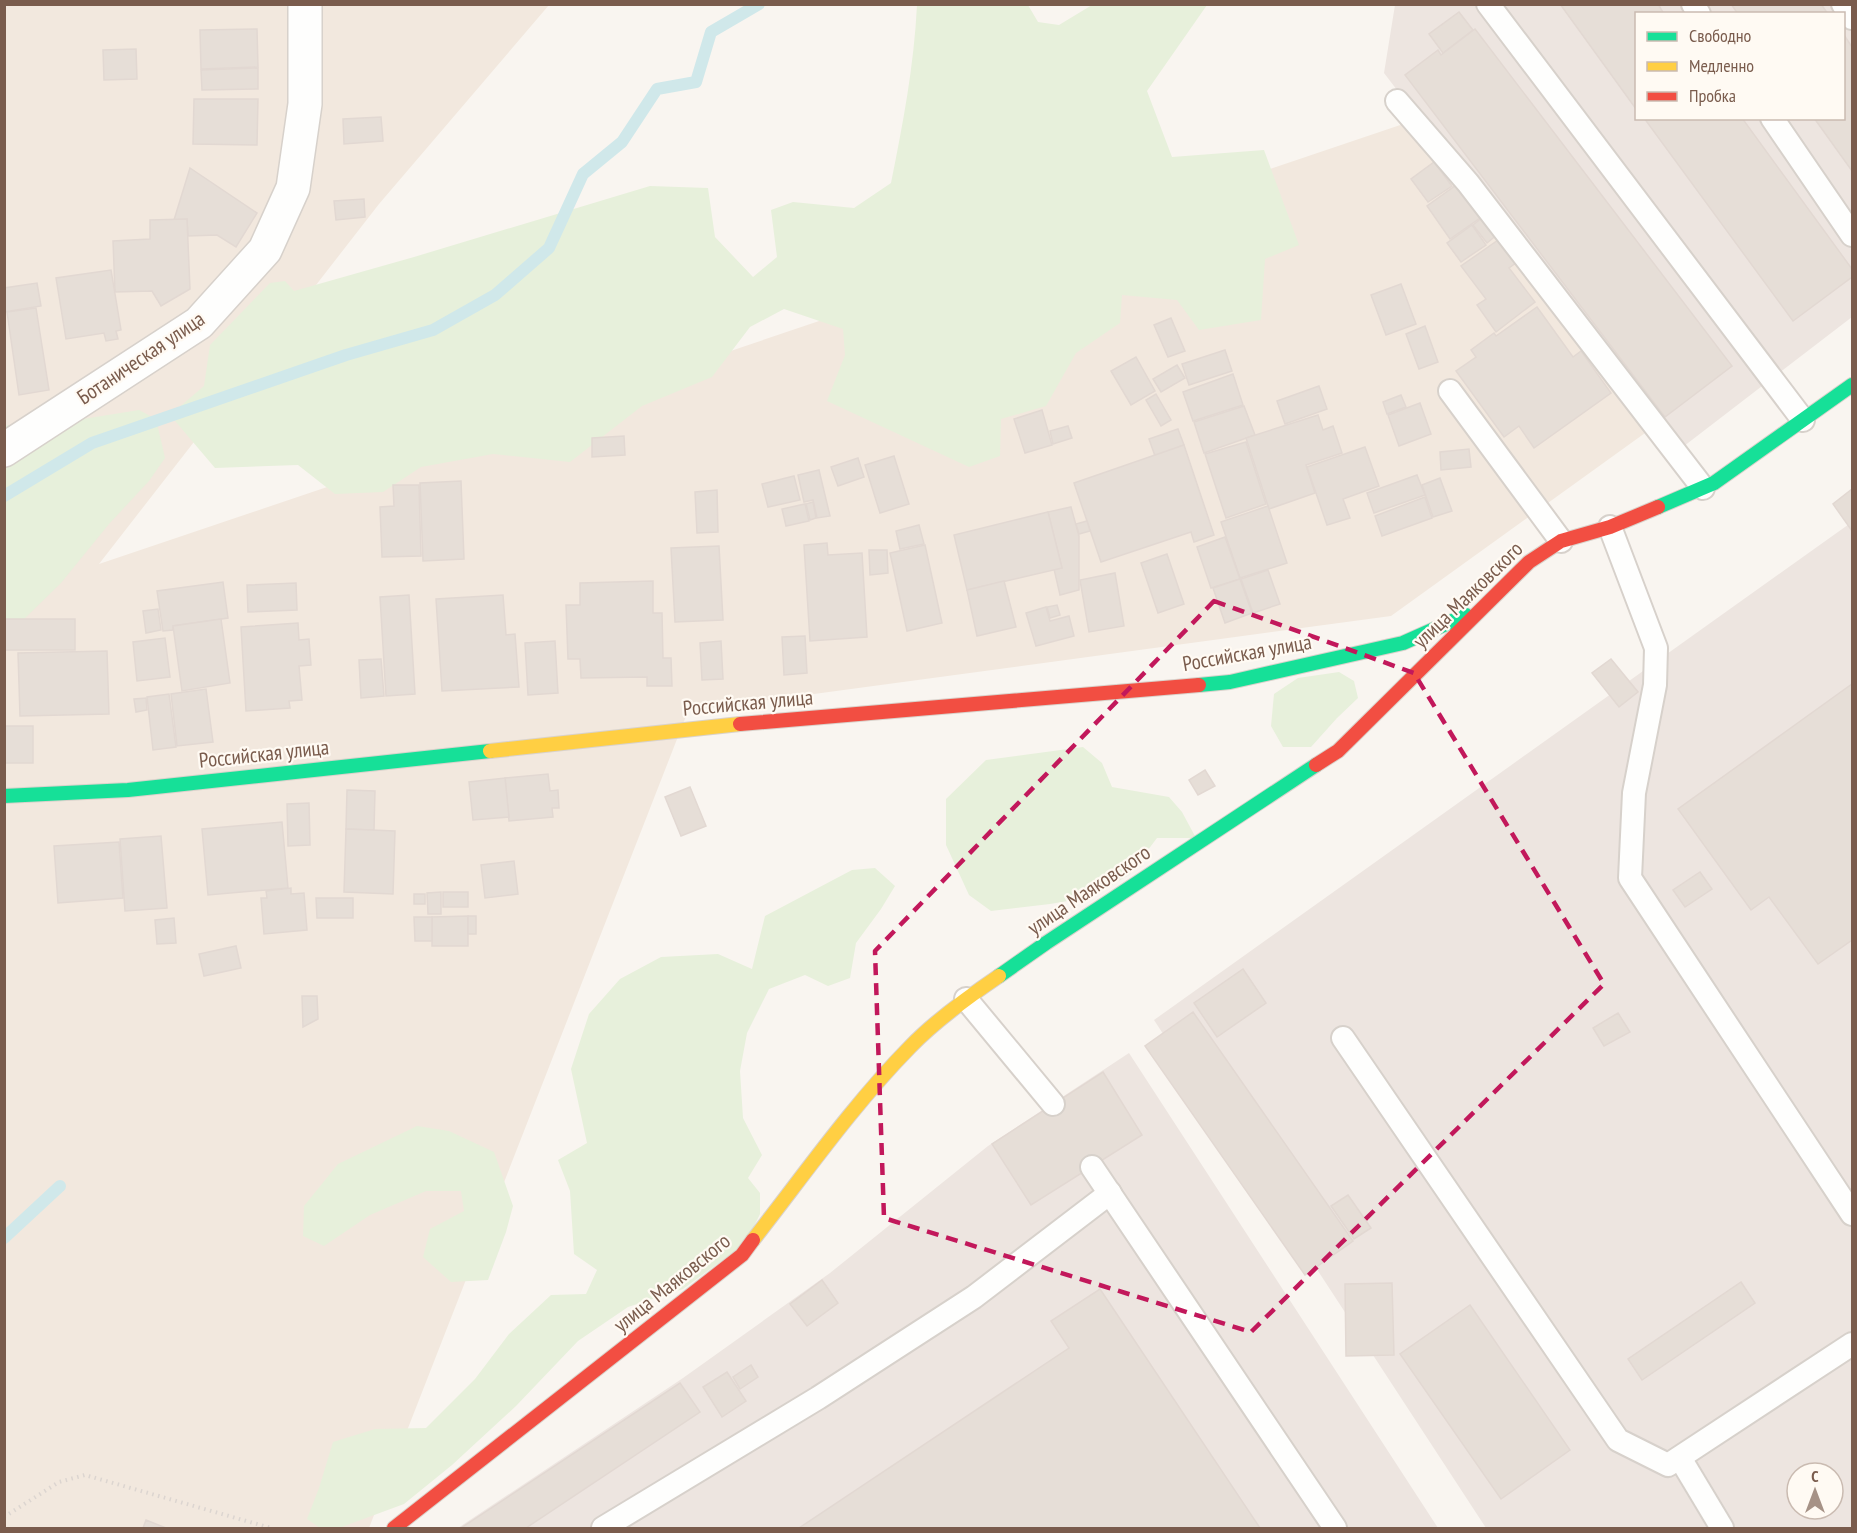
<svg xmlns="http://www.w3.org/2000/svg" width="1857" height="1533" viewBox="0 0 1857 1533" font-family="'PT Sans Narrow',sans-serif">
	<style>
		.residential { fill: #f2e8de }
		.industrial { fill: #ede5e0; fill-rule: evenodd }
		.green { fill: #e7f0db }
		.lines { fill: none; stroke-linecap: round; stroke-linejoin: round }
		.stream { stroke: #d0e8ea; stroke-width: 12 }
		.building { fill: #e6ded7; stroke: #e2d8d2; stroke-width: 1.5 }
		.lane-casing { stroke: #d7d1cb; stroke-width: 26 }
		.street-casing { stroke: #d7d1cb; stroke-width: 36 }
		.fast-casing { stroke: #d9d2cb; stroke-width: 16 }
		.slow-casing { stroke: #d9d2cb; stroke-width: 16 }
		.jam-casing { stroke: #d9d2cb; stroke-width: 16 }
		.path { stroke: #dcd5d0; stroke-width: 4; stroke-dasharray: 1.5 4.5; stroke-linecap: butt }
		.lane { stroke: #fefefd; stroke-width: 22 }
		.street { stroke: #fefefd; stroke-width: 33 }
		.fast { stroke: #16e098; stroke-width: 14 }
		.slow { stroke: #ffcf43; stroke-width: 14 }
		.jam { stroke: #f24e42; stroke-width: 14 }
		.marked { fill: none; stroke: #c2185b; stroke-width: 4.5; stroke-dasharray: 12 8; stroke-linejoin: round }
		.labels { text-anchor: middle; stroke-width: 4.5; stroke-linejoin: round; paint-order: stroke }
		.street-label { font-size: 21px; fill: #7a5c4d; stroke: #fffaf3 }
	</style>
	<rect width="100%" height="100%" fill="#f9f5f0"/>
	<!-- residential -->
	<path class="residential" d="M 5,5 L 549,5 L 379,204 L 99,564 L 1418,119 L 1652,428 L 1391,616 L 688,711 L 369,1528 L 5,1528 Z"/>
	<!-- industrial -->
	<g class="industrial">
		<path d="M 1395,5 L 1852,5 L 1852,317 L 1675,453 L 1384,73 ZM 1636,14 L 1844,14 L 1844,118 L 1636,118 Z"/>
		<path d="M 1852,522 L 1852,1528 L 1486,1528 L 1154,1020 ZM 1797,1473 L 1833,1473 L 1833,1509 L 1797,1509 Z"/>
		<path d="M 1129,1053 L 1438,1528 L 458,1528 L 683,1378 L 830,1273 L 988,1146 Z"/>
	</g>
	<!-- green -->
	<g class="green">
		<path d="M 917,5 L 1028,5 L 1038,22 L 1059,25 L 1092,5 L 1207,5 L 1147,91 L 1172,157 L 1264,150 L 1299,245 L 1265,259 L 1261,320 L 1199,330 L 1177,300 L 1122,295 L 1120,323 L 1076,353 L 1046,406 L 1001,419 L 1000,456 L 969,467 L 827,401 L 845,355 L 843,329 L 784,309 L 750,327 L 712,377 L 642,406 L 570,462 L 493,454 L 421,467 L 383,492 L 335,494 L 298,465 L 215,468 L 170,415 L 204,386 L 210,345 L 270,283 L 285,281 L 294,291 L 414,257 L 650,186 L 708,188 L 715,237 L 753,277 L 777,257 L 771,210 L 793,202 L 854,208 L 891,183 C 903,123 914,66 917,5 Z"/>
		<path d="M 139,410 L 156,419 L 165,458 L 149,481 L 109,524 L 61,583 L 22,621 L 4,630 L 4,425 L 33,427 Z"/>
		<path d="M 1339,672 L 1354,681 L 1358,698 L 1337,718 L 1311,747 L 1283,747 L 1271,726 L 1274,694 L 1298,678 Z"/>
		<path d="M 1083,747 L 1102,763 L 1112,787 L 1169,797 L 1182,812 L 1196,838 L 1157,838 L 1129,875 L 1091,897 L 1050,904 L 991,911 L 969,895 L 946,845 L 946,799 L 986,760 Z"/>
		<path d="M 875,868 L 895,886 L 881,909 L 856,943 L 850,978 L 828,986 L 805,975 L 769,989 L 747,1033 L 740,1071 L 743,1118 L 762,1155 L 748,1178 L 760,1193 L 760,1214 L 746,1243 L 683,1289 L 628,1307 L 578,1341 L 516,1406 L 452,1465 L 404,1504 L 339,1528 L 320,1528 L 307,1519 L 319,1488 L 333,1442 L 375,1429 L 426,1428 L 475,1379 L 509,1334 L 551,1295 L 586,1294 L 597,1270 L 574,1254 L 570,1191 L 558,1160 L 587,1143 L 571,1069 L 589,1014 L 620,979 L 661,957 L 718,954 L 752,969 L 765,916 L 852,870 Z"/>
		<path d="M 417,1126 L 449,1131 L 494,1152 L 513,1206 L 506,1232 L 488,1280 L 451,1282 L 423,1257 L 430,1229 L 464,1211 L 461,1191 L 426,1191 L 370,1215 L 324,1246 L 303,1236 L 304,1206 L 338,1164 Z"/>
	</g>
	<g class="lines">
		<!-- stream -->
		<g class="stream">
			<path d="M 4,496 L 92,443 L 346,355 L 433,330 L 495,295 L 549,248 L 583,174 L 622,142 L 657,89 L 696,82 L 711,32 L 759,4"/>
			<path d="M 4,1238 L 60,1186"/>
		</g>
	</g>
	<!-- building -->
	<g class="building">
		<path d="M 1560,4 L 1658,4 L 1664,14 L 1636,14 L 1636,109 Z"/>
		<path d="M 1731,4 L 1821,4 L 1828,14 L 1738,14 Z"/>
		<path d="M 1459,12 L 1473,30 L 1443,53 L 1429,34 Z"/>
		<path d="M 257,29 L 258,67 L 201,69 L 200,30 Z"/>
		<path d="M 1475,29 L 1732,366 L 1665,417 L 1405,75 L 1438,50 L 1441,55 Z"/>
		<path d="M 1844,35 L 1852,47 L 1852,171 L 1814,118 L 1844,118 Z"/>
		<path d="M 136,49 L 137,79 L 104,80 L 103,50 Z"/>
		<path d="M 258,68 L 258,89 L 202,90 L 201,70 Z"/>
		<path d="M 194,99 L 258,99 L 257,145 L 193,144 Z"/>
		<path d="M 381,117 L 383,141 L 344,144 L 343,119 Z"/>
		<path d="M 1644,118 L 1742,118 L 1852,269 L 1852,277 L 1793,321 Z"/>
		<path d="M 1434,162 L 1452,186 L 1428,202 L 1411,179 Z"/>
		<path d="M 190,168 L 257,213 L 236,247 L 217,235 L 188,236 L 187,219 L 174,220 Z"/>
		<path d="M 1459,183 L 1483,216 L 1450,239 L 1427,206 Z"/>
		<path d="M 364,199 L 365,217 L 336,220 L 334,201 Z"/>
		<path d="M 1484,216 L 1498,234 L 1487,243 L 1473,225 Z"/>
		<path d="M 187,219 L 190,289 L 161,306 L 152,291 L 115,292 L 113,241 L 150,239 L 150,220 Z"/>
		<path d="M 1472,225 L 1486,245 L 1461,262 L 1447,243 Z"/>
		<path d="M 1501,238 L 1520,260 L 1509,268 L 1535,302 L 1496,332 L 1477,305 L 1486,299 L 1461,266 Z"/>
		<path d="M 111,270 L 121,330 L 116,331 L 118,339 L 106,341 L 104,333 L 66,339 L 56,278 Z"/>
		<path d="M 37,283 L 41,306 L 4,312 L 4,288 Z"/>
		<path d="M 1401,284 L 1416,324 L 1386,335 L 1371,295 Z"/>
		<path d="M 1537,307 L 1573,357 L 1581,351 L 1611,393 L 1534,448 L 1519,426 L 1504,437 L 1456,371 L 1476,357 L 1471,350 L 1494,333 L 1496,336 Z"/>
		<path d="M 36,308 L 49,390 L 19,395 L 7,312 Z"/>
		<path d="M 1171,318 L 1185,351 L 1168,357 L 1154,325 Z"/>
		<path d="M 1425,326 L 1438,362 L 1419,369 L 1406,334 Z"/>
		<path d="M 1225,350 L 1232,371 L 1189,385 L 1182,364 Z"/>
		<path d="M 1136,357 L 1155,391 L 1131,405 L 1111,371 Z"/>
		<path d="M 1177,365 L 1185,378 L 1161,392 L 1153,379 Z"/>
		<path d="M 1233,374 L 1243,405 L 1193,421 L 1183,392 Z"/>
		<path d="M 1319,386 L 1327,409 L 1285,424 L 1277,401 Z"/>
		<path d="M 1156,394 L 1171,420 L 1161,426 L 1146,400 Z"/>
		<path d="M 1401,395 L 1406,407 L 1387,414 L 1383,402 Z"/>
		<path d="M 1420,403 L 1431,434 L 1399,446 L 1388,415 Z"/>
		<path d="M 1244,406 L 1255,435 L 1204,453 L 1194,422 Z"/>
		<path d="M 1042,410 L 1052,445 L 1025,453 L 1014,419 Z"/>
		<path d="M 1318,415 L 1323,430 L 1333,426 L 1342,453 L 1306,465 L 1315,493 L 1269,509 L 1246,438 Z"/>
		<path d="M 1068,426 L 1072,438 L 1053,444 L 1050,431 Z"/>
		<path d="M 1178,429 L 1184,445 L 1155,456 L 1149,439 Z"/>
		<path d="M 624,436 L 625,455 L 592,457 L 592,438 Z"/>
		<path d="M 1246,442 L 1266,504 L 1226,518 L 1205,454 Z"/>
		<path d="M 1184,445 L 1214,535 L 1194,542 L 1191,532 L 1101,562 L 1074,483 Z"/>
		<path d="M 1365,447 L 1379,486 L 1343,499 L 1350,518 L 1327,525 L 1307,467 Z"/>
		<path d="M 1469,449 L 1471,467 L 1441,470 L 1440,452 Z"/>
		<path d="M 894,456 L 909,504 L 880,513 L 865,465 Z"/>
		<path d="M 858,458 L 864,477 L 838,486 L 831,467 Z"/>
		<path d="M 819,470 L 830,516 L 817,518 L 813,500 L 804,502 L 798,475 Z"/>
		<path d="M 1417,475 L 1425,495 L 1374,513 L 1367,493 Z"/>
		<path d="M 794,476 L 800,500 L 768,507 L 762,484 Z"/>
		<path d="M 1440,478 L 1452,511 L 1433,517 L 1422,485 Z"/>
		<path d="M 461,481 L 464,559 L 423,561 L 420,483 Z"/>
		<path d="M 393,485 L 419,485 L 421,556 L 382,557 L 380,507 L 394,506 Z"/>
		<path d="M 1852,489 L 1852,531 L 1833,504 Z"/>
		<path d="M 717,490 L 718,532 L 697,533 L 695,492 Z"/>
		<path d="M 1425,497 L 1432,518 L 1382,536 L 1375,516 Z"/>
		<path d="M 813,502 L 816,518 L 810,520 L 806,504 Z"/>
		<path d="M 805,504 L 809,521 L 786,526 L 782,509 Z"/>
		<path d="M 1268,506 L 1287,563 L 1240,578 L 1221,522 Z"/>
		<path d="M 1071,507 L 1079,536 L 1079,590 L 1060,595 L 1054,569 L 1062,568 L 1048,512 Z"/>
		<path d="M 1048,512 L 1062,568 L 967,590 L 954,535 Z"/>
		<path d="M 1087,521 L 1090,531 L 1079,534 L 1076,524 Z"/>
		<path d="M 919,525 L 924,544 L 900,549 L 896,531 Z"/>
		<path d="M 1225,537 L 1240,579 L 1211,588 L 1197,547 Z"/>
		<path d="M 827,543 L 828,555 L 862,553 L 867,637 L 810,641 L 804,545 Z"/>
		<path d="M 925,545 L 942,623 L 907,631 L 890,553 Z"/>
		<path d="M 719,546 L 723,620 L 675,622 L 671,548 Z"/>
		<path d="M 869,550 L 887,550 L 888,573 L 870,575 Z"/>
		<path d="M 1167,554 L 1184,604 L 1158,613 L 1141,563 Z"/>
		<path d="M 1268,570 L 1280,604 L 1253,613 L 1241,579 Z"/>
		<path d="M 1115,573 L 1124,626 L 1089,632 L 1080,580 Z"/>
		<path d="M 1240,579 L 1252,613 L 1225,623 L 1213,588 Z"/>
		<path d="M 653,581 L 653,613 L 662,613 L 663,658 L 671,658 L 672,686 L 647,686 L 647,677 L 581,678 L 580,659 L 568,659 L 566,605 L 580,605 L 580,583 Z"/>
		<path d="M 1004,581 L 1016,627 L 977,636 L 967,590 Z"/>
		<path d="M 223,582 L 228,618 L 173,626 L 173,630 L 163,631 L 157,591 Z"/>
		<path d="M 296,583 L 297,610 L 248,612 L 247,585 Z"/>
		<path d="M 409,595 L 415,694 L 386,696 L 380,597 Z"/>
		<path d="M 503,595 L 506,635 L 515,634 L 519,687 L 442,691 L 436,599 Z"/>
		<path d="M 1057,605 L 1060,615 L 1050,618 L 1047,607 Z"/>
		<path d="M 1046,607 L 1050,621 L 1069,616 L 1074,636 L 1036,646 L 1026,613 Z"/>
		<path d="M 158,609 L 161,630 L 146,633 L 143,611 Z"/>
		<rect x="4" y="619" width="71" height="31"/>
		<path d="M 221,619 L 230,683 L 182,691 L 173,626 Z"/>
		<path d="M 298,623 L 299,640 L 309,639 L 311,665 L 299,666 L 302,700 L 289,701 L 290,708 L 246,711 L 241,627 Z"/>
		<path d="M 805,636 L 807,673 L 784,675 L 782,637 Z"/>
		<path d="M 165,638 L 170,677 L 137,681 L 133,642 Z"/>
		<path d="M 555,641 L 558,693 L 528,695 L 525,643 Z"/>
		<path d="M 721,641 L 723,679 L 702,680 L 700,643 Z"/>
		<path d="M 107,651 L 109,714 L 20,716 L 18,653 Z"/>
		<path d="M 381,659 L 384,696 L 361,698 L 359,660 Z"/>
		<path d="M 1611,659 L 1638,692 L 1619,707 L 1592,673 Z"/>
		<path d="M 1852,684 L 1852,940 L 1818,964 L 1769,897 L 1751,910 L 1678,809 Z"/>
		<path d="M 206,689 L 213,742 L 177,746 L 171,694 Z"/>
		<path d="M 169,694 L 176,747 L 153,750 L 147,697 Z"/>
		<path d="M 146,698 L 147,710 L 136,712 L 134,699 Z"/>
		<rect x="4" y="726" width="29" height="37"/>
		<path d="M 1205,770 L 1215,786 L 1198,795 L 1189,780 Z"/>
		<path d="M 548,774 L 550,791 L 558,790 L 559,808 L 552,808 L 553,817 L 509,821 L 505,778 Z"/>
		<path d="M 505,778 L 509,817 L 473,820 L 469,782 Z"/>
		<path d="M 690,787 L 706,826 L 681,836 L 665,797 Z"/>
		<path d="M 347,790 L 375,791 L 374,830 L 346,829 Z"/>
		<path d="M 309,803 L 310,845 L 288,846 L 287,804 Z"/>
		<path d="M 282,822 L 288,888 L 208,895 L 202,829 Z"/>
		<path d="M 346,829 L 395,831 L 393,894 L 344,892 Z"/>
		<path d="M 161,836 L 167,908 L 125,911 L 120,839 Z"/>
		<path d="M 119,842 L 123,898 L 58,903 L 54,846 Z"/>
		<path d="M 514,861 L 518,894 L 485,898 L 481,865 Z"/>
		<path d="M 1700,872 L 1712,889 L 1685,907 L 1673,890 Z"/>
		<path d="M 291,888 L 291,894 L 304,893 L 307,930 L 264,934 L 261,898 L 267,898 L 266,891 Z"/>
		<path d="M 441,892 L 441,914 L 428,914 L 427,893 Z"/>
		<rect x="443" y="892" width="25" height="15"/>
		<rect x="414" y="894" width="11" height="10"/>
		<path d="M 316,898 L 353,898 L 353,918 L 317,918 Z"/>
		<path d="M 468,916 L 468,946 L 432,946 L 432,917 Z"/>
		<rect x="468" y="916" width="8" height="18"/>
		<path d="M 414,917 L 432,917 L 432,941 L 415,941 Z"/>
		<path d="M 174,918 L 176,943 L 157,944 L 155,920 Z"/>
		<path d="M 236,946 L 241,968 L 204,976 L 199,954 Z"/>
		<path d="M 1243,969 L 1266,1003 L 1217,1037 L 1194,1003 Z"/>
		<path d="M 302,996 L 317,996 L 318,1019 L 303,1027 Z"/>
		<path d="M 1193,1012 L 1353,1241 L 1305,1275 L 1145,1046 Z"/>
		<path d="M 1618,1013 L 1630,1032 L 1604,1046 L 1593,1028 Z"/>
		<path d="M 1103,1072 L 1142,1135 L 1031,1205 L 992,1144 Z"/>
		<path d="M 1348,1195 L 1371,1228 L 1354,1239 L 1331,1206 Z"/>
		<path d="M 822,1280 L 838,1303 L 807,1326 L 790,1304 Z"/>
		<path d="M 1741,1282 L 1755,1303 L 1642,1380 L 1628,1359 Z"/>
		<path d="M 1392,1283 L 1394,1355 L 1346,1356 L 1345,1284 Z"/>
		<path d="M 1100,1289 L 1260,1528 L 799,1528 L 1069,1348 L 1051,1321 Z"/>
		<path d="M 1470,1305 L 1570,1450 L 1501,1499 L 1400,1354 Z"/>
		<path d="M 751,1365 L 758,1377 L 740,1389 L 733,1377 Z"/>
		<path d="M 727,1372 L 746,1401 L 722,1417 L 703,1387 Z"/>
		<path d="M 680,1383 L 700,1412 L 526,1528 L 461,1528 Z"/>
		<path d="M 146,1520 L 166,1528 L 143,1528 Z"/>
	</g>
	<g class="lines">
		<defs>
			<g id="lane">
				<path d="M 1488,4 L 1803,420"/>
				<path d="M 1693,4 L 1699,14"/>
				<path d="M 1843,4 L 1852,18"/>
				<path d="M 1397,101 L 1468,183 L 1703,488"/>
				<path d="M 1772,118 L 1852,235"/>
				<path d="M 1450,391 L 1561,541"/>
				<path d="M 1610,527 L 1656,648 L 1655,685 L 1634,793 L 1630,878 L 1852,1214"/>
				<path d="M 966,999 L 1053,1104"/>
				<path d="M 1343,1038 L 1618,1440 L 1668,1465 L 1852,1344"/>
				<path d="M 1092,1167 L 1335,1528"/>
				<path d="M 1680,1458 L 1722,1528"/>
				<path d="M 603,1528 L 818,1398 L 974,1297 L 1110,1193"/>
			</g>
			<path id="street" d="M 4,450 L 199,323 L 265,250 L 293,188 L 305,104 L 305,4"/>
			<g id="fast">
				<path d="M 1658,507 L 1714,483 L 1852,385"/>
				<path d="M 1199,685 L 1230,682 L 1403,643 L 1466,615"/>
				<path d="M 4,796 L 128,790 L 490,751"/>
				<path d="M 999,976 L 1046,943 L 1316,765"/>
			</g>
			<g id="slow">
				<path d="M 490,751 L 740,724"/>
				<path d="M 753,1240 C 804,1175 852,1106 910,1047 C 936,1020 968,997 999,976"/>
			</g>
			<g id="jam">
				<path d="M 740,724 L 1199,685"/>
				<path d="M 1316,765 L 1338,751 L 1529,562 L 1561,541 L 1610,527 L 1658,507"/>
				<path d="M 394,1528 L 742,1255 L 753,1240"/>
			</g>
		</defs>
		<!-- lane casing -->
		<use href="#lane" class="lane-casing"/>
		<!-- street casing -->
		<use href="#street" class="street-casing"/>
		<!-- fast casing -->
		<use href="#fast" class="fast-casing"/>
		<!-- slow casing -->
		<use href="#slow" class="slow-casing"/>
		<!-- jam casing -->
		<use href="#jam" class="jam-casing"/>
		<!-- path -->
		<path class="path" d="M 4,1517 L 59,1482 L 85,1475 L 271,1528"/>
		<!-- lane -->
		<use href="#lane" class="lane"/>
		<!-- street -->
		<use href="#street" class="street"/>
		<!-- fast -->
		<use href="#fast" class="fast"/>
		<!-- slow -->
		<use href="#slow" class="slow"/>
		<!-- jam -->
		<use href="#jam" class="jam"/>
	</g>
	<!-- marked area -->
	<path class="marked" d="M 1214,601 L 1414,673 L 1604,984 L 1251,1332 L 884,1218 L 875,951 Z"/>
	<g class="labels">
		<!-- street labels -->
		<g class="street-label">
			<text transform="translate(141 358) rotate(-34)" y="7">Ботаническая улица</text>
			<text transform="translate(1468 595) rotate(-44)" y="7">улица Маяковского</text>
			<text transform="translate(1247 653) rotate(-10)" y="7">Российская улица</text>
			<text transform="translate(748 703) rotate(-5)" y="7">Российская улица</text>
			<text transform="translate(264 754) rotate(-6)" y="7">Российская улица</text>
			<text transform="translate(1089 890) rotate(-34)" y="7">улица Маяковского</text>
			<text transform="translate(672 1283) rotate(-39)" y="7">улица Маяковского</text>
		</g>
	</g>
	<!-- border -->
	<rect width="1857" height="1533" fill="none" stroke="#7a5c4d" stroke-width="12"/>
	<!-- legend -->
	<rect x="1635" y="12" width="210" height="108" fill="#fffaf3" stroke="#cabbb1" stroke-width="1.5"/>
	<rect x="1647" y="32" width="30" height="9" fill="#16e098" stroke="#cabbb1" stroke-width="1.5"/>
	<text x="1689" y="42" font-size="18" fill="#7a5c4d">Свободно</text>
	<rect x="1647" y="62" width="30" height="9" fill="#ffcf43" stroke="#cabbb1" stroke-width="1.5"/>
	<text x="1689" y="72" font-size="18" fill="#7a5c4d">Медленно</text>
	<rect x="1647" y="92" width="30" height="9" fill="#f24e42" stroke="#cabbb1" stroke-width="1.5"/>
	<text x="1689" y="102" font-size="18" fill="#7a5c4d">Пробка</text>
	<!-- north arrow -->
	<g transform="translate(1815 1491)"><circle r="28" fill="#fffaf3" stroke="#cabbb1" stroke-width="1.5"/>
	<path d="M0-4.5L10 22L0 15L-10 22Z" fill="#a69286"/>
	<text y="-9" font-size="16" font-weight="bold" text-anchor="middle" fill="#7a5c4d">С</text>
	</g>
</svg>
